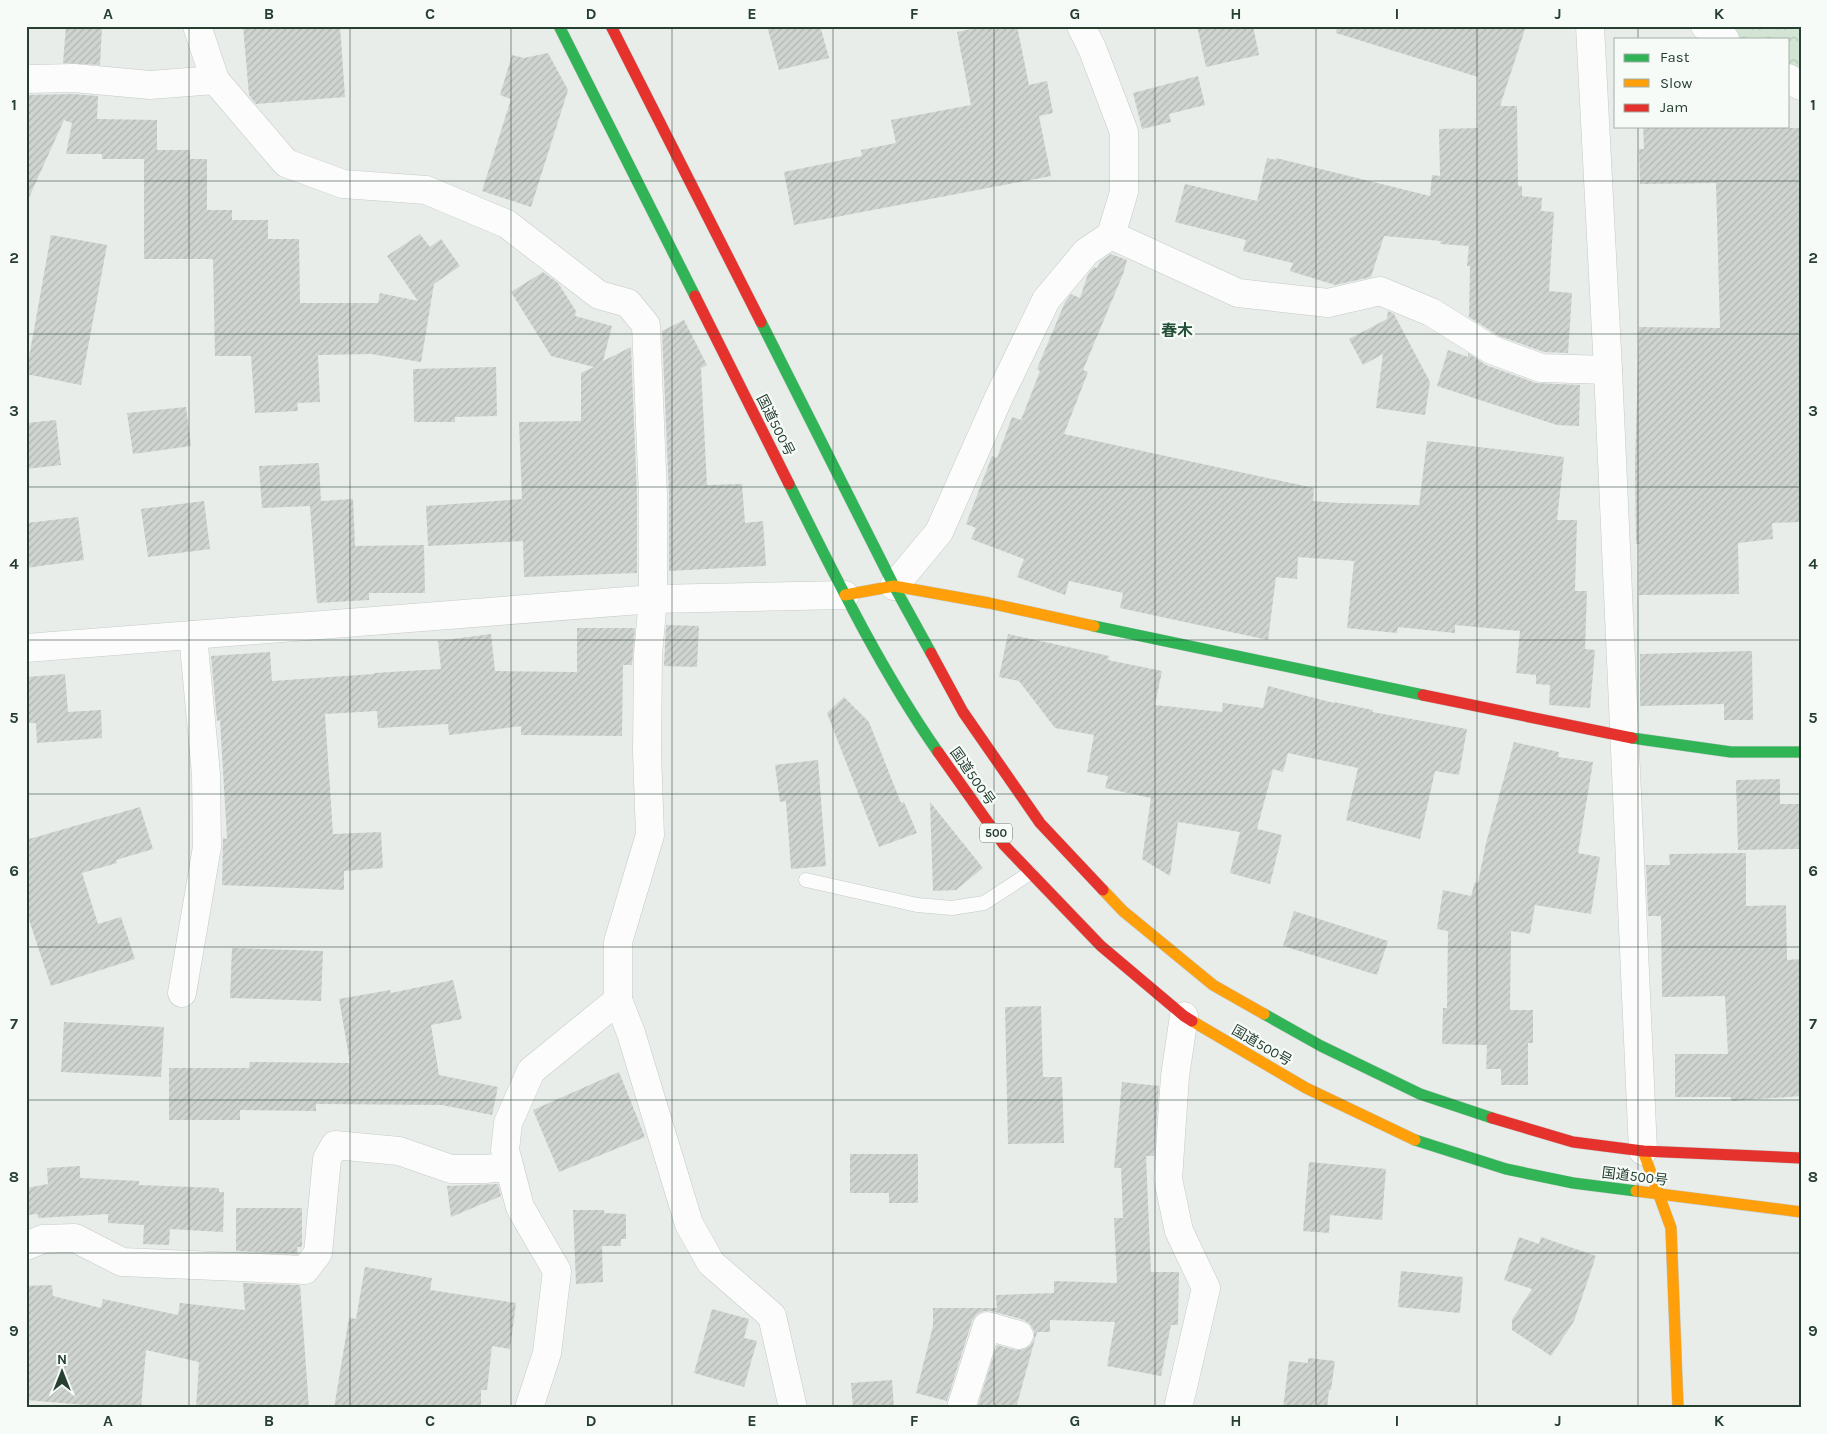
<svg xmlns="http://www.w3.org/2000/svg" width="1827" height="1434" viewBox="0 0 1827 1434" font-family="Karla,'Noto Sans JP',sans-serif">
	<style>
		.park { fill: url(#park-crowns) }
		.building { fill: url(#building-hatch) }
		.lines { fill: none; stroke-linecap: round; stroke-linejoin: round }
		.lane-casing { stroke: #c5cac7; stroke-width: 15 }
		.street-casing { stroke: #c5cac7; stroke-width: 29 }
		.fast-casing { stroke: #c4cac7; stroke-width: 12 }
		.slow-casing { stroke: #c4cac7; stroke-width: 12 }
		.jam-casing { stroke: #c4cac7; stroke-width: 12 }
		.lane { stroke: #fcfcfc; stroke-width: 14 }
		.street { stroke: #fcfcfc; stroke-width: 28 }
		.fast { stroke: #30b455; stroke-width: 11 }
		.slow { stroke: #ff9f0a; stroke-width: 11 }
		.jam { stroke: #e5322d; stroke-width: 11 }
		.grid { fill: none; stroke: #263f31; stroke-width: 1; stroke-opacity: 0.55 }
		.labels { text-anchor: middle; stroke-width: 4.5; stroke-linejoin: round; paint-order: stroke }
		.shield { fill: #f7fbf8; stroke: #65776d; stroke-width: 1 }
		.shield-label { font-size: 12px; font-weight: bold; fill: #263f31 }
		.street-label { font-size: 14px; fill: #263f31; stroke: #f7fbf8 }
		.quarter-label { font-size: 16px; font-weight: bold; fill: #235138; stroke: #f7fbf8 }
		.neatline { fill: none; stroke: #263f31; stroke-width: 2 }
		.grid-label { font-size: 16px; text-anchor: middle; font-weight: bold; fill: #263f31 }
	</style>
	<defs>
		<pattern id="park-crowns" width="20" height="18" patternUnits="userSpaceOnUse" patternTransform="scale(1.25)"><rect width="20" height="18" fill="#d4e4d4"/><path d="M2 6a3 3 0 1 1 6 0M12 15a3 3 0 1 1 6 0" fill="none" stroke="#b6c5b6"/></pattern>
		<pattern id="building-hatch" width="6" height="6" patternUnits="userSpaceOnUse" patternTransform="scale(1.25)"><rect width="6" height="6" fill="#cfd4d1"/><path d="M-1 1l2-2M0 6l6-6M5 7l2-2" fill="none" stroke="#b2b7b4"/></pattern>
	</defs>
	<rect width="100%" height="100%" fill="#e8edea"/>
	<!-- park -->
	<path class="park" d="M 1687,26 L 1801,26 L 1801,96 L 1788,88 L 1788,39 L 1707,39 Z"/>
	<!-- building -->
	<g class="building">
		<path d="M 66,26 L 102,26 L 100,65 L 63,63 Z"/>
		<path d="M 243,26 L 340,26 L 345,97 L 256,104 L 249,95 Z"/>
		<path d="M 767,26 L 820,26 L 829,58 L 779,70 Z"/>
		<path d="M 987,26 L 1017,26 L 1029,85 L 1047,81 L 1053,113 L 1039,116 L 1051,176 L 794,225 L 784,172 L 862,156 L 861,150 L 896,143 L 891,120 L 971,105 L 957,32 Z"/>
		<path d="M 1197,26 L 1253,26 L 1259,55 L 1206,67 Z"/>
		<path d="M 1337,26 L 1526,26 L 1500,106 L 1517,106 L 1518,186 L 1522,186 L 1522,196 L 1542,198 L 1541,211 L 1554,212 L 1549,291 L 1572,293 L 1568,353 L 1544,352 L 1499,336 L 1469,317 L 1470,266 L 1467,266 L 1469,246 L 1440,244 L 1441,241 L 1384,236 L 1371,277 L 1335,285 L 1290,271 L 1293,263 L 1243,251 L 1246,240 L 1175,222 L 1185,184 L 1257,201 L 1267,158 L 1276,160 L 1276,158 L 1430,196 L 1432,175 L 1440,176 L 1439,129 L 1478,128 L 1478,77 L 1336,33 Z"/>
		<path d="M 548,53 L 568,90 L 531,207 L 482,191 L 511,99 L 500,95 L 512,55 L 524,58 Z"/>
		<path d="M 1198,76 L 1205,105 L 1169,114 L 1171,122 L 1142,129 L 1133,93 Z"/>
		<path d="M 73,94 L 98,96 L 97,119 L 157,120 L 157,150 L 190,150 L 190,159 L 207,159 L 207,210 L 232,210 L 232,220 L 268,220 L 268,239 L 299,239 L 300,303 L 378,303 L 380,293 L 418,301 L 387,256 L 420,234 L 430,247 L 441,239 L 460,266 L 434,284 L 421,362 L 371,354 L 318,355 L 320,402 L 297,403 L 298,411 L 255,413 L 251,356 L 215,356 L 213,259 L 144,259 L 144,159 L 102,159 L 102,154 L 66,154 L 72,123 L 64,120 L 26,204 L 26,95 Z"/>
		<path d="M 1643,126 L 1778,126 L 1778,128 L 1801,128 L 1801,522 L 1772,523 L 1773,539 L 1738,543 L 1739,594 L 1639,595 L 1639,544 L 1636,544 L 1635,466 L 1639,327 L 1720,328 L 1716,183 L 1640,184 L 1639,149 L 1644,149 Z"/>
		<path d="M 51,235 L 107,245 L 81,385 L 26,374 Z"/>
		<path d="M 1111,254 L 1127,260 L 1123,274 L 1083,370 L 1088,372 L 1064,434 L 1314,488 L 1313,501 L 1340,503 L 1419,505 L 1427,441 L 1564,457 L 1557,520 L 1577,520 L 1575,591 L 1587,591 L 1585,649 L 1595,650 L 1590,708 L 1549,705 L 1550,685 L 1536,684 L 1536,675 L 1516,673 L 1520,631 L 1455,625 L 1455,633 L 1398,627 L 1397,633 L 1347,628 L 1354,561 L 1298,557 L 1297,579 L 1276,577 L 1268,640 L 1120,608 L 1123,593 L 1069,581 L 1065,595 L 1017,577 L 1024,559 L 971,539 L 976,528 L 966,524 L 992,456 L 997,458 L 1012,417 L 1021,420 L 1040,371 L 1037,369 L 1065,302 L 1071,294 L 1080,298 L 1088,274 L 1094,267 L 1097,268 L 1100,262 Z"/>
		<path d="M 543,272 L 558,283 L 576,311 L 575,316 L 612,326 L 603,361 L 631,347 L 637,496 L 637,573 L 524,577 L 523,541 L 428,546 L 426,506 L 522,499 L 519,422 L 581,421 L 581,373 L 594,367 L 551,356 L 511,292 Z"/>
		<path d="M 1388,311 L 1394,314 L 1430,382 L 1425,415 L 1376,408 L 1383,354 L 1363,365 L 1349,339 L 1387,319 Z"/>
		<path d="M 684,320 L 707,365 L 701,368 L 707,485 L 742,484 L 745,523 L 763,521 L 766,566 L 669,571 L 669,495 L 662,331 Z"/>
		<path d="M 1448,350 L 1468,357 L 1468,353 L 1486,365 L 1536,383 L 1580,385 L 1579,426 L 1557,425 L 1437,386 Z"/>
		<path d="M 496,367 L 497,416 L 455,417 L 455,422 L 414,422 L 413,369 Z"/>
		<path d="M 186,407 L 191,446 L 133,454 L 127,413 Z"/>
		<path d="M 56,420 L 61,465 L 26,469 L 26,423 Z"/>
		<path d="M 319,463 L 321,501 L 353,499 L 355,546 L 424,545 L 425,593 L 369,593 L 369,600 L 317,603 L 310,506 L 262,508 L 259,466 Z"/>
		<path d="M 204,501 L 210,549 L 148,557 L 141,509 Z"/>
		<path d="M 78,517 L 84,560 L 26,568 L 26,523 Z"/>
		<path d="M 666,625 L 699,626 L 697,667 L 664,666 Z"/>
		<path d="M 577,628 L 635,628 L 632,665 L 623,665 L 622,736 L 521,735 L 521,726 L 449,735 L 448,724 L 378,728 L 377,711 L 325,714 L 333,834 L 381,832 L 383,868 L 344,871 L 344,890 L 222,885 L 223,838 L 227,839 L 220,720 L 217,721 L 211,656 L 270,652 L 272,681 L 374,674 L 374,673 L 441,669 L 438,641 L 491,634 L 495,671 L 577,672 Z"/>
		<path d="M 1008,634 L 1109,656 L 1108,660 L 1162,671 L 1155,705 L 1222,712 L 1223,703 L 1263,708 L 1268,686 L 1334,703 L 1334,702 L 1373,710 L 1372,712 L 1467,729 L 1459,775 L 1435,771 L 1420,839 L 1346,820 L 1358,768 L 1288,753 L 1283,772 L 1273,769 L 1257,829 L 1282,835 L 1270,884 L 1230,873 L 1240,832 L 1178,822 L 1170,876 L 1142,859 L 1151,798 L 1105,788 L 1108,776 L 1087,772 L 1094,735 L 1055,728 L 1019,681 L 999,677 Z"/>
		<path d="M 1752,651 L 1753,720 L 1724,720 L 1724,704 L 1640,706 L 1640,654 Z"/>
		<path d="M 65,674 L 68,712 L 101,710 L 102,738 L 37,743 L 36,723 L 26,723 L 26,677 Z"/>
		<path d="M 844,697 L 869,722 L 901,803 L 904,802 L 917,833 L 879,847 L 827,713 Z"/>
		<path d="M 1514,742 L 1559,752 L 1558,757 L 1593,762 L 1578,853 L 1600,857 L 1591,914 L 1535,905 L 1530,934 L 1511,931 L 1510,1010 L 1533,1010 L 1533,1043 L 1528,1043 L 1528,1085 L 1501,1085 L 1501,1069 L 1486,1069 L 1487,1045 L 1442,1044 L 1443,1008 L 1447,1008 L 1448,931 L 1437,929 L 1443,890 L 1471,896 L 1475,882 L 1478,883 L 1486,843 Z"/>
		<path d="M 818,760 L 826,866 L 791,869 L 786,801 L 780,802 L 775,765 Z"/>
		<path d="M 1780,779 L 1780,804 L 1801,804 L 1801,849 L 1738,850 L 1736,780 Z"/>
		<path d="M 930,802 L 983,868 L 956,890 L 933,891 Z"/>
		<path d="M 140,807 L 153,849 L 116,860 L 117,863 L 82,873 L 98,924 L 121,917 L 135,959 L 51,986 L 26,911 L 26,840 Z"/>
		<path d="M 1746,853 L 1746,906 L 1786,905 L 1787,960 L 1801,959 L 1801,1096 L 1731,1101 L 1731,1097 L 1675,1097 L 1675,1054 L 1728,1054 L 1725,996 L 1662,997 L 1661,916 L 1648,916 L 1646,865 L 1670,865 L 1669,854 Z"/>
		<path d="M 1294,911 L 1388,941 L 1377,975 L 1283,946 Z"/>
		<path d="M 232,948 L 323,951 L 321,1001 L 230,998 Z"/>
		<path d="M 453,980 L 462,1019 L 431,1025 L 439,1075 L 498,1087 L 492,1115 L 442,1105 L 316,1104 L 316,1111 L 240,1110 L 240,1120 L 169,1120 L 169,1068 L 249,1068 L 250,1062 L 350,1063 L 339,999 L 390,990 L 391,993 Z"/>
		<path d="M 1041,1006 L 1043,1077 L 1062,1077 L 1064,1143 L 1008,1144 L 1005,1007 Z"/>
		<path d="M 64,1022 L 164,1027 L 161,1077 L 61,1072 Z"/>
		<path d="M 619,1072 L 645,1137 L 559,1172 L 533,1110 Z"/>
		<path d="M 1122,1082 L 1159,1086 L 1154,1156 L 1146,1156 L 1151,1272 L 1179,1272 L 1178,1325 L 1171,1325 L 1161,1376 L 1107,1366 L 1115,1322 L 1050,1320 L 1050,1332 L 1037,1332 L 1016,1408 L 977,1408 L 997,1345 L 1015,1350 L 1022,1350 L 1030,1346 L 1034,1339 L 1034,1331 L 1030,1324 L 1024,1320 L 991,1311 L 984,1311 L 977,1314 L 972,1321 L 947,1401 L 916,1393 L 933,1326 L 933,1308 L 997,1308 L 996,1295 L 1054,1293 L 1054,1281 L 1117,1283 L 1114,1218 L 1123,1218 L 1121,1168 L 1114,1168 Z"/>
		<path d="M 850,1154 L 918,1154 L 918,1203 L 889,1203 L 889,1193 L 850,1193 Z"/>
		<path d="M 1309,1162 L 1386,1169 L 1382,1220 L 1330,1215 L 1329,1233 L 1303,1231 Z"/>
		<path d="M 80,1166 L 80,1178 L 139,1181 L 139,1185 L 219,1188 L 219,1192 L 224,1192 L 223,1232 L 170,1229 L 169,1245 L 143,1244 L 144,1225 L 108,1223 L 108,1214 L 38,1218 L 38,1214 L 26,1215 L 26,1188 L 48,1184 L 47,1168 Z"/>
		<path d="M 498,1184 L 501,1196 L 451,1217 L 447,1186 Z"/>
		<path d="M 236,1208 L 302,1208 L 302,1247 L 297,1247 L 298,1254 L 236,1251 Z"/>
		<path d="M 573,1210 L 604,1210 L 604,1213 L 626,1214 L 626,1239 L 621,1239 L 621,1246 L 602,1246 L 603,1282 L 576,1284 Z"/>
		<path d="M 1519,1237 L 1539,1244 L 1541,1237 L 1596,1256 L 1574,1321 L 1551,1356 L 1512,1330 L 1512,1320 L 1532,1289 L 1504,1280 Z"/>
		<path d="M 365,1267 L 432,1278 L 430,1290 L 516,1303 L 510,1349 L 492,1346 L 487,1390 L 481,1390 L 481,1408 L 334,1408 L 349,1318 L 356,1319 Z"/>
		<path d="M 1401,1271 L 1463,1277 L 1460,1313 L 1398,1307 Z"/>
		<path d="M 243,1283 L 300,1285 L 309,1408 L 196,1408 L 199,1362 L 146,1350 L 141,1408 L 96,1408 L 97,1406 L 26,1400 L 26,1286 L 52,1285 L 53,1296 L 101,1308 L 103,1299 L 178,1315 L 180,1303 L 245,1310 Z"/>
		<path d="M 712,1309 L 749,1319 L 744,1338 L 757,1341 L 744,1387 L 694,1373 Z"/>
		<path d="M 1308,1358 L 1335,1361 L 1331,1390 L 1329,1390 L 1327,1408 L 1283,1408 L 1289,1361 L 1308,1363 Z"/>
		<path d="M 892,1380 L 894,1408 L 853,1408 L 851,1383 Z"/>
	</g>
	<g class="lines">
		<defs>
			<path id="lane" d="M 806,880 L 917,905 L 952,908 L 984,903 L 1030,873"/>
			<g id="street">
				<path d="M 197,26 L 215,80"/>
				<path d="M 1590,26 L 1608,370 L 1643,1151"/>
				<path d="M 1705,26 L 1725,39"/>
				<path d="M 1788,78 L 1801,86"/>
				<path d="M 26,79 L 74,78 L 150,85 L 215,80 L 286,163 L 343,184 L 426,190 L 507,224 L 599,295 L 628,303 L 646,325 L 653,496 L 653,599 L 648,654 L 647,753 L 650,835 L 618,942 L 618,1000 L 531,1071 L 508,1123 L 505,1150 L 520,1207 L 557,1271 L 547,1353 L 529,1408"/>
				<path d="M 1111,235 L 1238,293 L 1328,303 L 1380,291 L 1431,312 L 1492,350 L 1541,368 L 1608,370"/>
				<path d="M 894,586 L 939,532 L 999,397 L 1046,300 L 1086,252 L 1111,235 L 1124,192 L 1124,132 L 1092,48 L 1081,26"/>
				<path d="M 26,648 L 653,599 L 845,595"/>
				<path d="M 182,993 L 207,847 L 206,774 L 193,635"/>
				<path d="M 618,1000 L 631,1033 L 689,1224 L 711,1263 L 772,1316 L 793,1408"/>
				<path d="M 26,1246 L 43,1239 L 75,1238 L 122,1262 L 305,1270 L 318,1253 L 327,1159 L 335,1145 L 399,1151 L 451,1169 L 484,1169 L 509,1167"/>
				<path d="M 961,1408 L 987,1326 L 1019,1335"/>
				<path d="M 1178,1408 L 1206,1288 L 1179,1231 L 1168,1179 L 1175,1076 L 1184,1016"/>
			</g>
			<g id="fast">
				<path d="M 559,26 L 695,296"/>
				<path d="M 761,322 L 894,586 L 931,653"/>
				<path d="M 789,484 C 834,574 880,669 938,752"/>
				<path d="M 1094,626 L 1423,695"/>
				<path d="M 1632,738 L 1731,752 L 1801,752"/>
				<path d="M 1264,1014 L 1321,1046 L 1420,1094 L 1492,1118"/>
				<path d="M 1415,1140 L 1506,1169 L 1573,1183 L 1636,1191"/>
			</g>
			<g id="slow">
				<path d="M 845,595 L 894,586 L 989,603 L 1094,626"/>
				<path d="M 1103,890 L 1123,911 L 1213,985 L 1264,1014"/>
				<path d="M 1192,1021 L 1306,1088 L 1415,1140"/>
				<path d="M 1643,1151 L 1671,1228 L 1678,1408"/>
				<path d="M 1636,1191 L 1801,1212"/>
			</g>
			<g id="jam">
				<path d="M 611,26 L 761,322"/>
				<path d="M 695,296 L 789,484"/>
				<path d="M 931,653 L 963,712 L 1040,823 L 1103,890"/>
				<path d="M 1423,695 L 1632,738"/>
				<path d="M 938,752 L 1004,845 L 1101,946 L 1184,1016 L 1192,1021"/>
				<path d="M 1492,1118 L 1573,1142 L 1643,1151 L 1801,1158"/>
			</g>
		</defs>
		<!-- lane casing -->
		<use href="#lane" class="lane-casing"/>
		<!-- street casing -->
		<use href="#street" class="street-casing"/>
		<!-- fast casing -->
		<use href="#fast" class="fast-casing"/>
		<!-- slow casing -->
		<use href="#slow" class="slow-casing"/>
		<!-- jam casing -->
		<use href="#jam" class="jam-casing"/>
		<!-- lane -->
		<use href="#lane" class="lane"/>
		<!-- street -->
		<use href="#street" class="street"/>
		<!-- fast -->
		<use href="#fast" class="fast"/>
		<!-- slow -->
		<use href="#slow" class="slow"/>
		<!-- jam -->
		<use href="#jam" class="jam"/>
	</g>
	<!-- grid -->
	<path class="grid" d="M 189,26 L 189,1408M 350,26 L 350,1408M 511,26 L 511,1408M 672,26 L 672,1408M 833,26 L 833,1408M 994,26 L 994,1408M 1155,26 L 1155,1408M 1316,26 L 1316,1408M 1477,26 L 1477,1408M 1638,26 L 1638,39M 1638,126 L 1638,1408M 26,181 L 1801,181M 26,334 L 1801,334M 26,487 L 1801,487M 26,640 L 1801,640M 26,794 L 1801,794M 26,947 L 1801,947M 26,1100 L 1801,1100M 26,1253 L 1801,1253"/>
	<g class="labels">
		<!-- shield labels -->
		<rect class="shield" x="980" y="823.5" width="32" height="19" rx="4"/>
		<g class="shield-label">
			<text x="996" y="837">500</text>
		</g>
		<!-- street labels -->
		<g class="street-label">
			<text transform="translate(776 425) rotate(63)" y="5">国道500号</text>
			<text transform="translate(973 776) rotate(55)" y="5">国道500号</text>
			<text transform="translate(1262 1045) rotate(30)" y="5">国道500号</text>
			<text transform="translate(1635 1176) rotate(7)" y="5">国道500号</text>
		</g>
		<!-- quarter labels -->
		<g class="quarter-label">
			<text x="1177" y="336">春木</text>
		</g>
	</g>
	<!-- border -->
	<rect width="1827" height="1434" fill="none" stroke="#f7fbf8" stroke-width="55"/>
	<!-- legend -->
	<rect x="1614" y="38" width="175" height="90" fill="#f7fbf8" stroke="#a3b0a8"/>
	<rect x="1624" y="54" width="25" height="8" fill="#30b455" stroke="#a3b0a8"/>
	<text x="1660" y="62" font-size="15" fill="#263f31">Fast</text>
	<rect x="1624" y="79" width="25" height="8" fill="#ff9f0a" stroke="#a3b0a8"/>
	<text x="1660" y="88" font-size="15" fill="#263f31">Slow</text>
	<rect x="1624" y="104" width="25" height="8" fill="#e5322d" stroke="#a3b0a8"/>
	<text x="1660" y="112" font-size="15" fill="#263f31">Jam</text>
	<!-- north arrow -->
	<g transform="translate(62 1372)" stroke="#f7fbf8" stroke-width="4" paint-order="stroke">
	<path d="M0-4L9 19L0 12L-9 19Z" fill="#263f31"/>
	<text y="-8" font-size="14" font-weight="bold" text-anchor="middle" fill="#263f31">N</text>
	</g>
	<rect x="28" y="28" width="1772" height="1378" class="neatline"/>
	<g class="grid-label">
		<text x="108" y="19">A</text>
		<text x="269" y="19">B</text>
		<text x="430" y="19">C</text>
		<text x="591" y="19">D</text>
		<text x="752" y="19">E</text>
		<text x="914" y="19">F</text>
		<text x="1075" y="19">G</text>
		<text x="1236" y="19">H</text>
		<text x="1397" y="19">I</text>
		<text x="1558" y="19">J</text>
		<text x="1719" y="19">K</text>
		<text x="14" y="110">1</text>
		<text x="1813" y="110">1</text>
		<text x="14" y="263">2</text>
		<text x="1813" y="263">2</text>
		<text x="14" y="416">3</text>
		<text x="1813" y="416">3</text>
		<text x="14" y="569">4</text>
		<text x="1813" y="569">4</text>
		<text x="14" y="723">5</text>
		<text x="1813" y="723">5</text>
		<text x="14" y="876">6</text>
		<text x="1813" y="876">6</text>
		<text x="14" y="1029">7</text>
		<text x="1813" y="1029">7</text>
		<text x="14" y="1182">8</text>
		<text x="1813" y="1182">8</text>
		<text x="14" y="1336">9</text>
		<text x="1813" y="1336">9</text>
		<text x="108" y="1426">A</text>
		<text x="269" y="1426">B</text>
		<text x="430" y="1426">C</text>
		<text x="591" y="1426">D</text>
		<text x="752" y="1426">E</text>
		<text x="914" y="1426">F</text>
		<text x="1075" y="1426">G</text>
		<text x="1236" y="1426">H</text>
		<text x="1397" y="1426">I</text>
		<text x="1558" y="1426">J</text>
		<text x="1719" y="1426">K</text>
	</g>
</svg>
